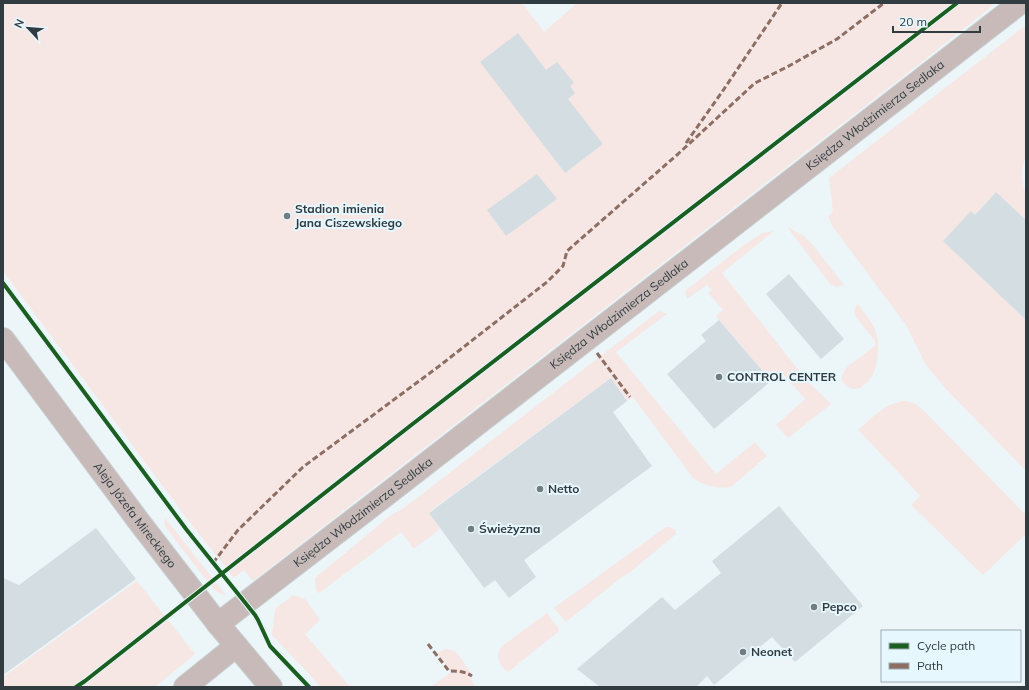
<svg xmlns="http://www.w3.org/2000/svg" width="1029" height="690" viewBox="0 0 1029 690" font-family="Mulish,sans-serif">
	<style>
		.green { fill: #f6e7e5 }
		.building { fill: #d4dde1 }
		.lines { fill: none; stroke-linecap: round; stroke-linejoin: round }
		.minor-casing { stroke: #c7cfd2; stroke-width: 24 }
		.tertiary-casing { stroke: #c7cfd2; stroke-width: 24 }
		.minor { stroke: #c7bab8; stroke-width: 22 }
		.tertiary { stroke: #c7bab8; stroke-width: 22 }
		.quiet { stroke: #8d6e63; stroke-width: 3; stroke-dasharray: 6 3; stroke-linecap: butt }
		.cycleway-casing { stroke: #e6f7fe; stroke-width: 6 }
		.cycleway { stroke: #1b5e20; stroke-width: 4 }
		.poi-dot { fill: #727d80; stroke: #e6f7fe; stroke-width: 1.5 }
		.labels { text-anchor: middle; stroke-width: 4; stroke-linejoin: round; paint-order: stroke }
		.street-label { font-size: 12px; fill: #313c40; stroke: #e6f7fe }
		.poi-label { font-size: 12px; font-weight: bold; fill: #313c40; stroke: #e6f7fe; text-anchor: start }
	</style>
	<rect width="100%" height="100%" fill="#ecf5f8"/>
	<!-- green -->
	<g class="green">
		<path d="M 3,3 L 522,3 L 544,32 L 577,3 L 996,3 L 918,65 L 253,581 L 244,570 L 234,578 L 188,520 L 3,271 Z"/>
		<path d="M 1026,25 L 1026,155 C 1020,171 1021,179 1026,195 C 1028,202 1026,213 1026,220 L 996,192 L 975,215 L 971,212 L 943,241 L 1026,320 L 1026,471 L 945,388 L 926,365 L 906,325 L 833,227 L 828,216 L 833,212 L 829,178 Z"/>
		<path d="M 787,227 L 797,232 L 804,236 L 812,244 L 844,285 L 837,287 L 831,285 Z"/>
		<path d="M 774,231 L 722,273 L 807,381 L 831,404 L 788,438 L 776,425 L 805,399 L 782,373 L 772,382 L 771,381 L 716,316 L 723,310 L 708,293 L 712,290 L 707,285 L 687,299 L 685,293 L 686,290 L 748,242 L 762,233 Z"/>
		<path d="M 858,304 C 865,314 874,323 877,336 C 879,343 878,363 875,369 C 873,376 866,385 860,388 C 853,391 844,387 842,380 C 841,376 844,372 846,368 L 876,345 L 875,341 L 856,317 C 854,312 854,308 858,304 Z"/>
		<path d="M 659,311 L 667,314 L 616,352 L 716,474 L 755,442 L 767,456 L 731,487 C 717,489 705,486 693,478 L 633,397 L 627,401 L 611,378 L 429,512 L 440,529 L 414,549 L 401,532 L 319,593 L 316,590 L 315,578 L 391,515 L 404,508 L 417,498 Z"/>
		<path d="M 906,401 L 914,403 L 921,408 L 1026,515 L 1026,534 L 983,575 L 911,505 L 920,496 L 901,475 L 858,430 C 872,418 886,402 906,401 Z"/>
		<path d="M 165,518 L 226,595 L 221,594 L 213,589 L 164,525 Z"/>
		<path d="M 666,527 L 670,527 L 675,530 L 676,534 L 629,573 L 623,576 L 566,622 L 554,608 Z"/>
		<path d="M 137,581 L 195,654 L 155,687 L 3,687 L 3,677 Z"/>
		<path d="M 293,595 L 305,599 L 320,620 L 305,634 L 350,687 L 321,687 L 272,635 L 275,609 Z"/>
		<path d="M 547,613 L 559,629 L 559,631 L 508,672 C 499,666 495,657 501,647 Z"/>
		<path d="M 446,649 L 455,651 L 460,657 L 473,676 L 471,678 L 475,687 L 431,687 L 451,672 L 438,654 L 441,651 Z"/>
	</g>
	<!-- building -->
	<g class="building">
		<path d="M 518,33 L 546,70 L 557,62 L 574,83 L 570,86 L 575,93 L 568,99 L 603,144 L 565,173 L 480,62 Z"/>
		<path d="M 537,174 L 557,199 L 506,236 L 487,210 Z"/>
		<path d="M 996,192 L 1026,220 L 1026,320 L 943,241 L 971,211 L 975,215 Z"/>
		<path d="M 789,274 L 844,339 L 821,359 L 766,294 Z"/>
		<path d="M 719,320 L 771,381 L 714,429 L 667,374 L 706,341 L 701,335 Z"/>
		<path d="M 611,378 L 627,401 L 613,412 L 652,466 L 524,560 L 536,577 L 509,598 L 495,580 L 484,588 L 429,513 Z"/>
		<path d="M 779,506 L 863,606 L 795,662 L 772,637 L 714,685 L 707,676 L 696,687 L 600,687 L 577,669 L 662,597 L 675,610 L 721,573 L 712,561 Z"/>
		<path d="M 96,528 L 136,579 L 3,675 L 3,578 L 19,585 Z"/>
	</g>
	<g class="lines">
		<defs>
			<g id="minor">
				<path id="s1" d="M 218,624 L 391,491 L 1020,3"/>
				<path d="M 185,687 L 236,646"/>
			</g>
			<g id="tertiary">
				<path id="s2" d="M 3,339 L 140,523 L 218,624 L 271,687"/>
			</g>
		</defs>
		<!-- minor casing -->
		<use href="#minor" class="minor-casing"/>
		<!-- tertiary casing -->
		<use href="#tertiary" class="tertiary-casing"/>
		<!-- minor -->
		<use href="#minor" class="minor"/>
		<!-- tertiary -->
		<use href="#tertiary" class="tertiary"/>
		<!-- quiet -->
		<g class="quiet">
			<path d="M 686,143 L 722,92 L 782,3"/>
			<path d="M 597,353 L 630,397"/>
			<path d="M 213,563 L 238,530 L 303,467 L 438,367 L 547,282 L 563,266 L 567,251 L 678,154 L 755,83 L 787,67 L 837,39 L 884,3"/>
			<path d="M 428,644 L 449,671 C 458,671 464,671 472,676"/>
		</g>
		<defs>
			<g id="cycleway">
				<path d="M 3,283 L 186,529 L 255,615 L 258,620 L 270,646 L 309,687"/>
				<path d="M 76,687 L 85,681 L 410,426 L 957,3"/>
			</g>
		</defs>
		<!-- cycleway casing -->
		<use href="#cycleway" class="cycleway-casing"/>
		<!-- cycleway -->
		<use href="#cycleway" class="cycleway"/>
	</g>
	<!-- markers -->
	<g class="poi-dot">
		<circle cx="287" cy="216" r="4"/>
		<circle cx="719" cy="377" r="4"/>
		<circle cx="540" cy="489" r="4"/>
		<circle cx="471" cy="529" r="4"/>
		<circle cx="814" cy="607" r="4"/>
		<circle cx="743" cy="652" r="4"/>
	</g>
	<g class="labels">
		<!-- street labels -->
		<g class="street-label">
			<text dy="4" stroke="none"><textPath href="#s1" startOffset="831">Księdza Włodzimierza Sedlaka</textPath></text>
			<text dy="4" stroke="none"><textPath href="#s1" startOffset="507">Księdza Włodzimierza Sedlaka</textPath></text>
			<text dy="4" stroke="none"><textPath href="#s1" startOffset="183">Księdza Włodzimierza Sedlaka</textPath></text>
			<text dy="4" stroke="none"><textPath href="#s2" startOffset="220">Aleja Józefa Mireckiego</textPath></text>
		</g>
		<!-- poi labels -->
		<g class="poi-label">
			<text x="295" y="213">Stadion imienia<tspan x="295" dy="14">Jana Ciszewskiego</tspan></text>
			<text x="727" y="381">CONTROL CENTER</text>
			<text x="548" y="493">Netto</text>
			<text x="479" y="533">Świeżyzna</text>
			<text x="822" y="611">Pepco</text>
			<text x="751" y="656">Neonet</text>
		</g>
	</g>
	<!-- border -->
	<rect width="1029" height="690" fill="none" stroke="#313c40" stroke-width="8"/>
	<!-- legend -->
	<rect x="881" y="630" width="140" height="52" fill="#e6f7fe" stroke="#9eacb2"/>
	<rect x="889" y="643" width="20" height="6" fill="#1b5e20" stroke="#9eacb2"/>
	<text x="917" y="650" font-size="12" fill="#313c40">Cycle path</text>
	<rect x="889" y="663" width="20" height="6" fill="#8d6e63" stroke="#9eacb2"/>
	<text x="917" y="670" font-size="12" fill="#313c40">Path</text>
	<!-- north arrow -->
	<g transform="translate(28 28) rotate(296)" stroke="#e6f7fe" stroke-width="3" paint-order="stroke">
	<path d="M0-3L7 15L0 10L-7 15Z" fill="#313c40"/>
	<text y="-6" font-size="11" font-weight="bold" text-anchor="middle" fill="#313c40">N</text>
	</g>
	<!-- scale -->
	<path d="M893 26v6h87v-6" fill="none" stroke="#313c40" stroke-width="2"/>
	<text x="899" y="26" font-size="12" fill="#313c40" stroke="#e6f7fe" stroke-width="3" paint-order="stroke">20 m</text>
</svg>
